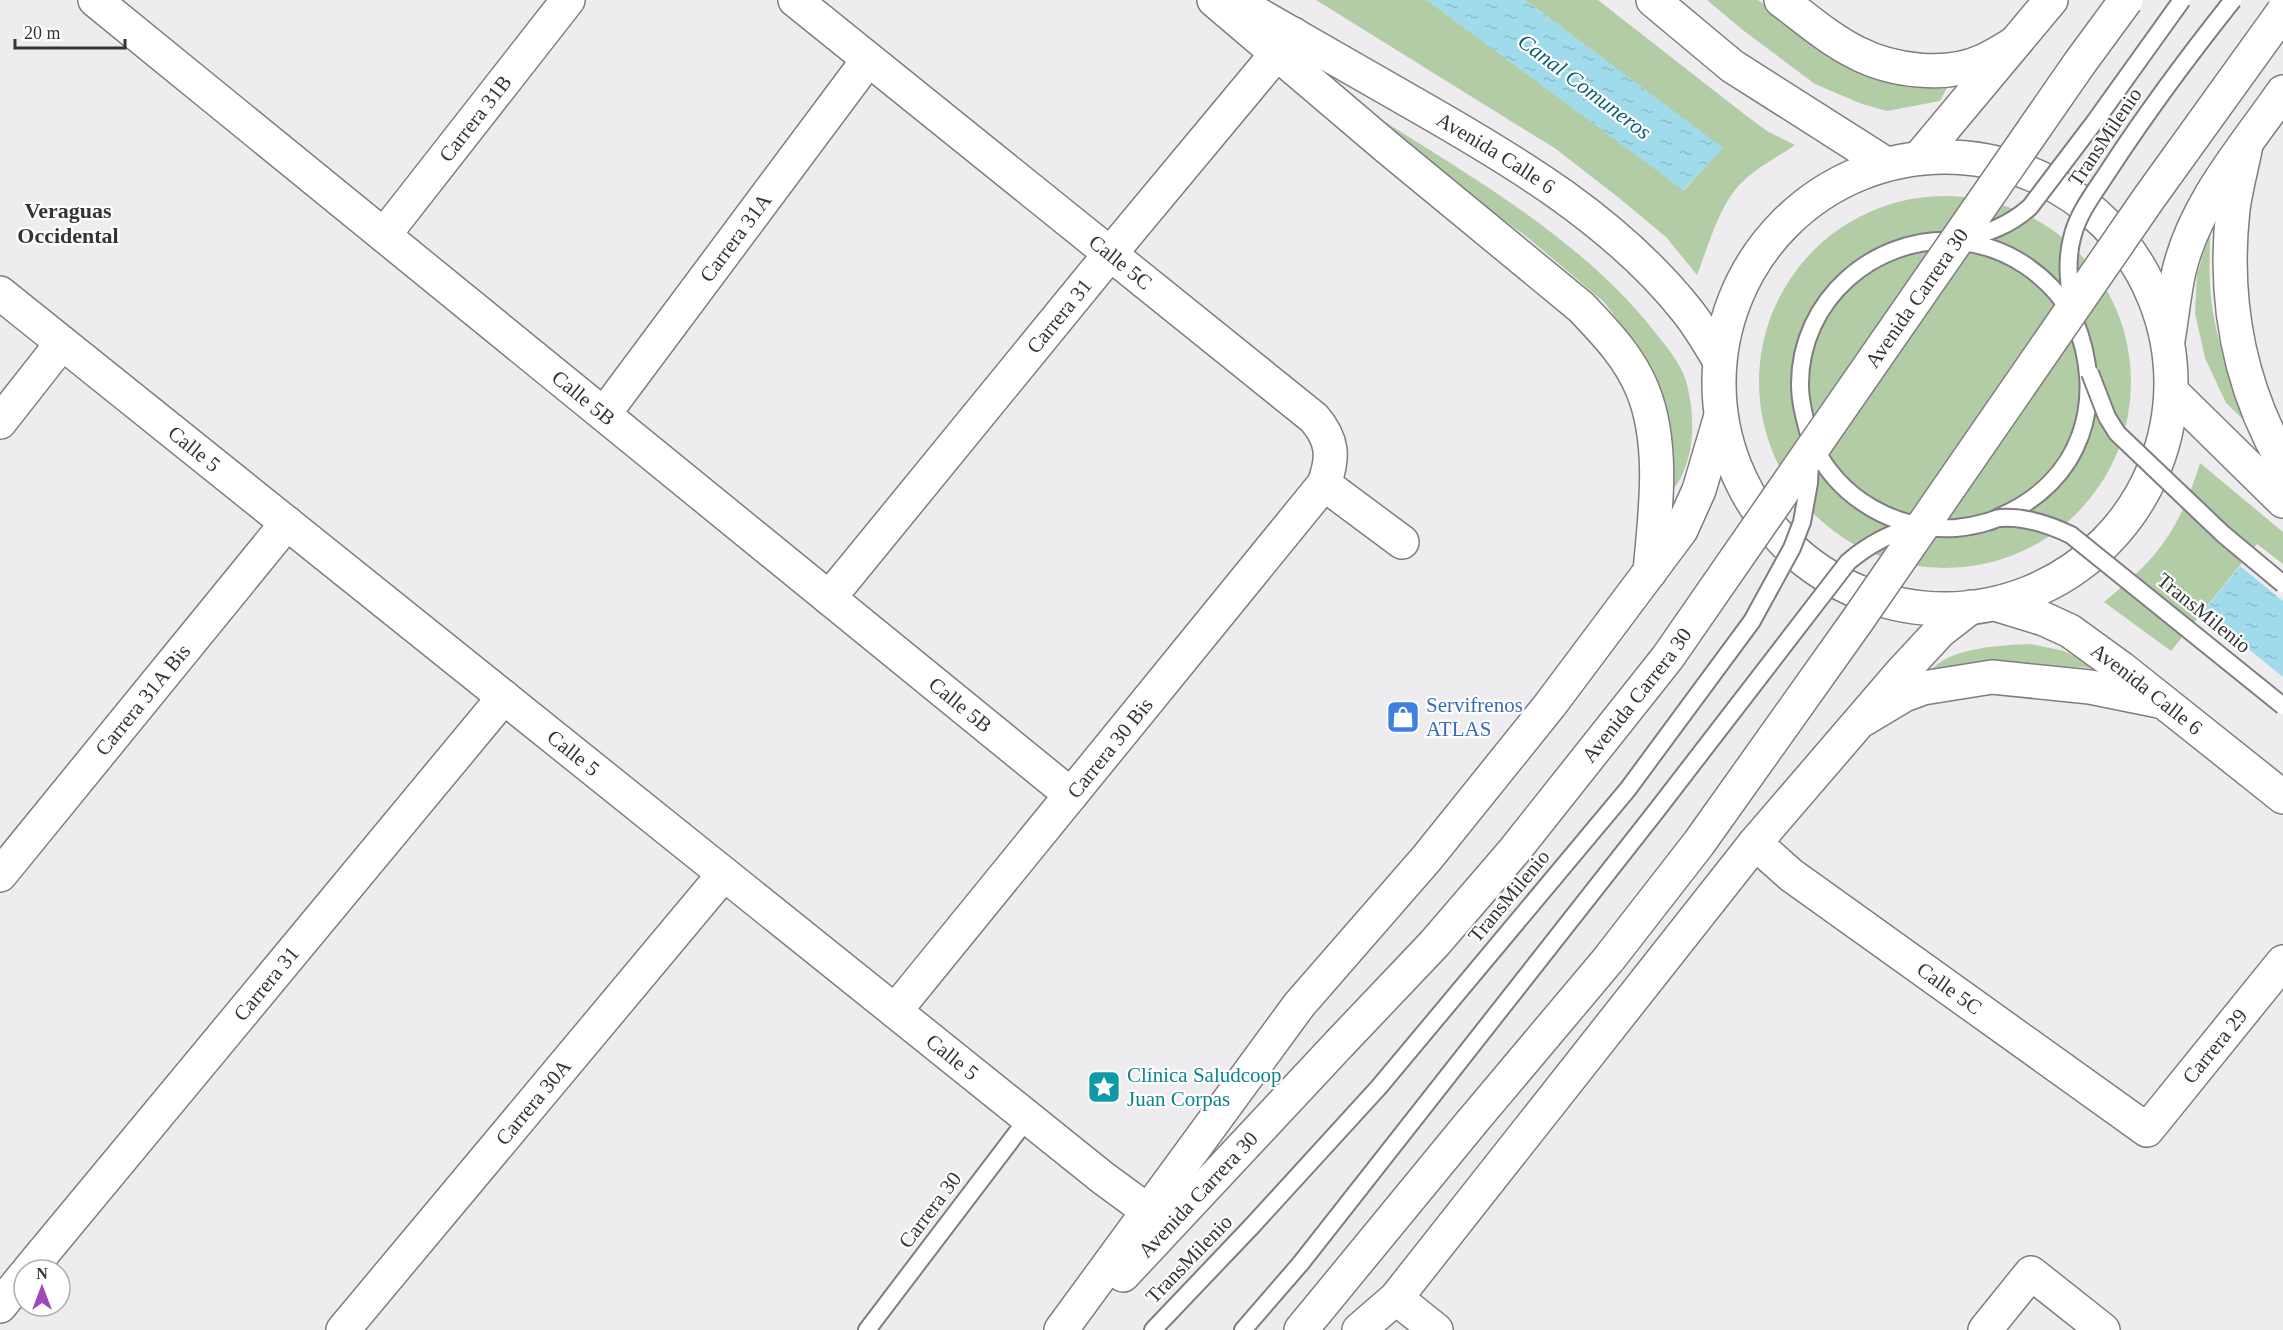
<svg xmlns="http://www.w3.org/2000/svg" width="2283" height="1330" viewBox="0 0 2283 1330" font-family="Georgia,serif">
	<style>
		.green { fill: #b2cca6 }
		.water { fill: url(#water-ripples) }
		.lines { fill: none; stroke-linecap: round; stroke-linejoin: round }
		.lane-casing { stroke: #807d80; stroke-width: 20 }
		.street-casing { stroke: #807d80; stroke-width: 36 }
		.primary-casing { stroke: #807d80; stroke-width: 36 }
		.highway-casing { stroke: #807d80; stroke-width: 36 }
		.lane { stroke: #fff; stroke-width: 16 }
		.street { stroke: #fff; stroke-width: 33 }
		.primary { stroke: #fff; stroke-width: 33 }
		.highway { stroke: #fff; stroke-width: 33 }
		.lane-bridge-casing { stroke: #807d80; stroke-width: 20; stroke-linecap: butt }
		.highway-bridge-casing { stroke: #807d80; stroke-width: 36; stroke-linecap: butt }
		.lane-bridge { stroke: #fff; stroke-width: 16 }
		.highway-bridge { stroke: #fff; stroke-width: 33 }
		.labels { text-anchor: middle; stroke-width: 4.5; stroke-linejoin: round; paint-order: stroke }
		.street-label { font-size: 21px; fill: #363536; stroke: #fff }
		.shop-label { font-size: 21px; fill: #366cbe; stroke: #fff; text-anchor: start }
		.culture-label { font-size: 21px; fill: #0d838f; stroke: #fff; text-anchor: start }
		.water-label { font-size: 22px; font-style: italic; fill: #0d5f70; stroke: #fff }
		.neighbourhood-label { font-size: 22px; font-weight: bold; fill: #363536; stroke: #fff }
	</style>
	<defs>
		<pattern id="water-ripples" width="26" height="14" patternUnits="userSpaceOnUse" patternTransform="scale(1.5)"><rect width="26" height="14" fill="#a0dbec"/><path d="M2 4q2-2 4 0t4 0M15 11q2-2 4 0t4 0" fill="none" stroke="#8abdcb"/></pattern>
	</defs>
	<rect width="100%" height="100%" fill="#efecef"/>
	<!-- green -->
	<g class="green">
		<path d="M 1316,0 L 1427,0 L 1684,190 L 1722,148 L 1525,0 L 1598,0 L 1744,114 L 1767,131 L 1795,145 C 1776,158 1750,171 1735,190 C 1717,213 1708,247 1697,275 L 1666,237 L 1619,198 L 1556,149 Z"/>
		<path d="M 1707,0 L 1758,0 L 1846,60 L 1948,86 L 1940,101 L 1887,111 L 1862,104 L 1815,84 L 1744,31 Z"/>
		<path d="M 1385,122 C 1480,182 1584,242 1654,331 C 1666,346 1680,362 1686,381 C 1694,410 1696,446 1682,475 C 1679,483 1672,490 1668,498 L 1666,442 L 1661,392 L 1635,343 L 1604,302 L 1527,237 L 1412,153 Z"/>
		<circle cx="1945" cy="382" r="186"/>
		<path d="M 2210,232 C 2210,249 2209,266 2210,283 C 2212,332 2230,378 2247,423 L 2226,403 L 2205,358 L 2195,313 L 2197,274 Z"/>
		<path d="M 2200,463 L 2283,532 L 2283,564 L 2257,544 L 2171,651 L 2104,602 C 2158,558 2179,531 2200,463 Z"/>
		<path d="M 2031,644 L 2064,651 L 2098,668 L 1990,664 L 1922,682 C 1926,677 1930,671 1934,667 C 1956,647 2003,645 2031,644 Z"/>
	</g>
	<!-- water -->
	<g class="water">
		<path d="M 1427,0 L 1525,0 L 1723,148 L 1683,190 Z"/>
		<path d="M 2240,566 L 2283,601 L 2283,677 L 2203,612 Z"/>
	</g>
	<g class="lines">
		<defs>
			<g id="lane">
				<path d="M 1810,438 C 1805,420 1800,402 1800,384 C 1800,300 1874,236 1955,241"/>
				<path d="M 1999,517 C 2082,482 2108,400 2074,319"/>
				<path d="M 867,1330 L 1028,1118"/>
				<path d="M 1153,1330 L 1252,1226"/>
				<path d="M 1243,1330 L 1301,1263"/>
			</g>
			<g id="street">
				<path id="s1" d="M 95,0 L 1071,795"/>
				<path id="s2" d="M 795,0 L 1314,418 C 1333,440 1334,457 1324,484 L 895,1011"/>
				<path id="s3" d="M 384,235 L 568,0"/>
				<path id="s4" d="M 0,293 L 1103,1178 L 1148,1211"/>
				<path id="s5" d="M 604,414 L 868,60"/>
				<path d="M 0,422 L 62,343"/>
				<path d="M 1324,484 L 1402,542"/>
				<path id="s6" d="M 829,598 L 1110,254 L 1293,34"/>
				<path id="s7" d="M 1755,843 L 1791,875 L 2147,1130 L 2283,962"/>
				<path id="s8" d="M 0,875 L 287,523"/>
				<path id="s9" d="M 29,1270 L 504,697"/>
				<path d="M 1396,1298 L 1436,1330"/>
				<path d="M 0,1306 L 24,1276"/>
				<path id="s10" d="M 343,1330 L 724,874"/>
				<path d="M 1985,1330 L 2031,1273 L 2103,1330"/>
			</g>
			<g id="primary">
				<path d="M 1214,0 L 1388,148 L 1581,307 C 1605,332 1630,358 1643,391 C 1665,446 1655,515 1650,572"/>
				<path d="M 1653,0 L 1732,66 L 1886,164"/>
				<path d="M 1781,0 C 1805,18 1830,40 1857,53 C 1892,71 1946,78 1983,61 C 1994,56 2005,49 2015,43"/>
				<path id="s11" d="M 1247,8 C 1304,41 1361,73 1418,106 C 1516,162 1617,222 1688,312 C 1699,326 1709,343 1718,358"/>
				<path d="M 2246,145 C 2242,166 2236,187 2233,209 C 2223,299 2238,383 2283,462"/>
				<circle cx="1945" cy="383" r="226"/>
				<path d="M 2172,392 L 2283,501"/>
				<path id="s12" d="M 1995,604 L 2044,619 L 2070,631 L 2121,668 L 2283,797"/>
				<path d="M 1864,719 L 1904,695 L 1923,688 L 1992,677 L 2090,687 L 2159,701"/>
			</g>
			<g id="highway">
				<path d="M 1919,158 L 2051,0"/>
				<path d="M 2168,340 C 2172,317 2174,293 2179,271 C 2195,203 2244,148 2283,92"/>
				<path id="s13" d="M 1123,1275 L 1339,1044"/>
				<path d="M 1061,1330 L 1299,1005 L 1427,858 L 1550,705 L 1681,530 L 1699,490 L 1720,419"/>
				<path d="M 1301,1330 L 1471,1123"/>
				<path d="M 1359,1330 L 1396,1298 L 1755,843 L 1901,673 L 1940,631 L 1971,607"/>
			</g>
		</defs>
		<!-- lane casing -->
		<use href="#lane" class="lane-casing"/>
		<!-- street casing -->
		<use href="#street" class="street-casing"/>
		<!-- primary casing -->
		<use href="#primary" class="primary-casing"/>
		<!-- highway casing -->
		<use href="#highway" class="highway-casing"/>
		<!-- lane -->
		<use href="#lane" class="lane"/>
		<!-- street -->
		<use href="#street" class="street"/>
		<!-- primary -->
		<use href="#primary" class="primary"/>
		<!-- highway -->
		<use href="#highway" class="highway"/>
		<defs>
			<g id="lane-bridge">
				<path d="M 1960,240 C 1987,233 2009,226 2030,207 L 2096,120 L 2182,0"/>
				<path d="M 1962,242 C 2008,247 2048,275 2072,314"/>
				<path d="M 2072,307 C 2069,284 2066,261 2072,238 C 2078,212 2097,189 2111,167 C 2149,109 2190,54 2233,0"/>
				<path d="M 2090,373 L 2107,417 L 2117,433 L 2223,534 L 2283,584"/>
				<path d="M 1813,444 C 1839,499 1895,531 1956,528 C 1966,527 1977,525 1987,522 C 1992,521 1996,518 2000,518 C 2025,516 2050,525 2071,535 L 2283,706"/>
				<path d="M 1252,1226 L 1379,1087 L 1628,789 L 1752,621 L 1792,548 L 1802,522 L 1809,483 L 1810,460"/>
				<path d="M 1301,1263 L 1657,810 L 1848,562 C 1869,544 1890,534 1916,525"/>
			</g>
			<g id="highway-bridge">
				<path id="s14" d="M 1339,1044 L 1434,944 L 1514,851 L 1668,657 L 2079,64 L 2126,0"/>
				<path d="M 1471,1123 L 1608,960 L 1699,843 L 1857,621 L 2149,198 L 2283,12"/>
			</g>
		</defs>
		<!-- lane-bridge casing -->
		<use href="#lane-bridge" class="lane-bridge-casing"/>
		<!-- highway-bridge casing -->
		<use href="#highway-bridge" class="highway-bridge-casing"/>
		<!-- lane-bridge -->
		<use href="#lane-bridge" class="lane-bridge"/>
		<!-- highway-bridge -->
		<use href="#highway-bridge" class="highway-bridge"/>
	</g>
	<!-- icons -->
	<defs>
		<symbol id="shop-square" viewBox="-11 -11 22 22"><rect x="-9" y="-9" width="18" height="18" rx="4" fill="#3f7fe0" stroke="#fff"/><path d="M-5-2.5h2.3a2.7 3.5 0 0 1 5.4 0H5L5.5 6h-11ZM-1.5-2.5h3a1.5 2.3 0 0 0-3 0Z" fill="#fff"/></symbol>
		<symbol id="sight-square" viewBox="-11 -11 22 22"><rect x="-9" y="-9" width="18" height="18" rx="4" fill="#0f9aa8" stroke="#fff"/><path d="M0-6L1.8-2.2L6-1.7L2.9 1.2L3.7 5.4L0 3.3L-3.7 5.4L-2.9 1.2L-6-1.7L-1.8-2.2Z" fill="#fff"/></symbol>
	</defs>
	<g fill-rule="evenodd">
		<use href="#shop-square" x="1384" y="698" width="38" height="38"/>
		<use href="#sight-square" x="1085" y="1068" width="38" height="38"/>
	</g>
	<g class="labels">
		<!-- street labels -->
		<g class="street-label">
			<text dy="7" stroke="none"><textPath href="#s3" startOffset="148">Carrera 31B</textPath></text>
			<text transform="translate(2105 137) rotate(-56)" y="7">TransMilenio</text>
			<text dy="7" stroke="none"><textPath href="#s11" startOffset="288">Avenida Calle 6</textPath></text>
			<text dy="7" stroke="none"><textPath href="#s5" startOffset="220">Carrera 31A</textPath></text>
			<text dy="7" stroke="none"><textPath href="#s2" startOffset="418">Calle 5C</textPath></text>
			<text dy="7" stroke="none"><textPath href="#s14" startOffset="945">Avenida Carrera 30</textPath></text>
			<text dy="7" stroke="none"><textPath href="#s6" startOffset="364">Carrera 31</textPath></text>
			<text dy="7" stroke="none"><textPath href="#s1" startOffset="630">Calle 5B</textPath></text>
			<text dy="7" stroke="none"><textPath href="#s4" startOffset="249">Calle 5</textPath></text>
			<text transform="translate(2204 613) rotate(39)" y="7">TransMilenio</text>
			<text dy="7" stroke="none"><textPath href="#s12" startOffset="176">Avenida Calle 6</textPath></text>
			<text dy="7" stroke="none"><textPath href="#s14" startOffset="459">Avenida Carrera 30</textPath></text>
			<text dy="7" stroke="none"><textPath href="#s8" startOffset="226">Carrera 31A Bis</textPath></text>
			<text dy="7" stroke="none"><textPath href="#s1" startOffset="1116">Calle 5B</textPath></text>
			<text transform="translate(1110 748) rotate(-51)" y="7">Carrera 30 Bis</text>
			<text dy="7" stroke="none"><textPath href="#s4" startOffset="735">Calle 5</textPath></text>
			<text transform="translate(1509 896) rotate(-50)" y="7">TransMilenio</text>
			<text dy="7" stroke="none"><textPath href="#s9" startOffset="372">Carrera 31</textPath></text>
			<text dy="7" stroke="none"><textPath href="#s7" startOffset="243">Calle 5C</textPath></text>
			<text dy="7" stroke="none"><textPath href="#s7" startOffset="594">Carrera 29</textPath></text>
			<text dy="7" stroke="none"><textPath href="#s4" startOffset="1221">Calle 5</textPath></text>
			<text dy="7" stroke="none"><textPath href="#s10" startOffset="297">Carrera 30A</textPath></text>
			<text dy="7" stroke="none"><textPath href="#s13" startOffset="110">Avenida Carrera 30</textPath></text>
			<text transform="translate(930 1210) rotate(-53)" y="7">Carrera 30</text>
			<text transform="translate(1189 1259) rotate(-46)" y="7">TransMilenio</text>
		</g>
		<!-- shop labels -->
		<g class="shop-label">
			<text x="1426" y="712">Servifrenos<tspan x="1426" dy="24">ATLAS</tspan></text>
		</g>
		<!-- culture labels -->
		<g class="culture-label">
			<text x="1127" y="1082">Clínica Saludcoop<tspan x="1127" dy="24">Juan Corpas</tspan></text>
		</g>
		<!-- water labels -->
		<g class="water-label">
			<text transform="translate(1585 86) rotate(37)" y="8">Canal Comuneros</text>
		</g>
		<!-- neighbourhood labels -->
		<g class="neighbourhood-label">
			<text x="68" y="218">Veraguas<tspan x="68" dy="25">Occidental</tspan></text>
		</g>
	</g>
	<!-- north arrow -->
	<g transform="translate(42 1288)"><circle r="28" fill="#ffffff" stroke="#afaeaf" stroke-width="1.5"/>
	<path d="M0-4.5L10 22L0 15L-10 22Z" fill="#9e4ab8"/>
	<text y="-9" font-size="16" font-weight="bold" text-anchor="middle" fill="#363536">N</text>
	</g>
	<!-- scale -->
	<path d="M15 39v9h110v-9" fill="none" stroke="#363536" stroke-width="3"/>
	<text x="24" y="39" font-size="18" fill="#363536" stroke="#ffffff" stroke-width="4.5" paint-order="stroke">20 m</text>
</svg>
